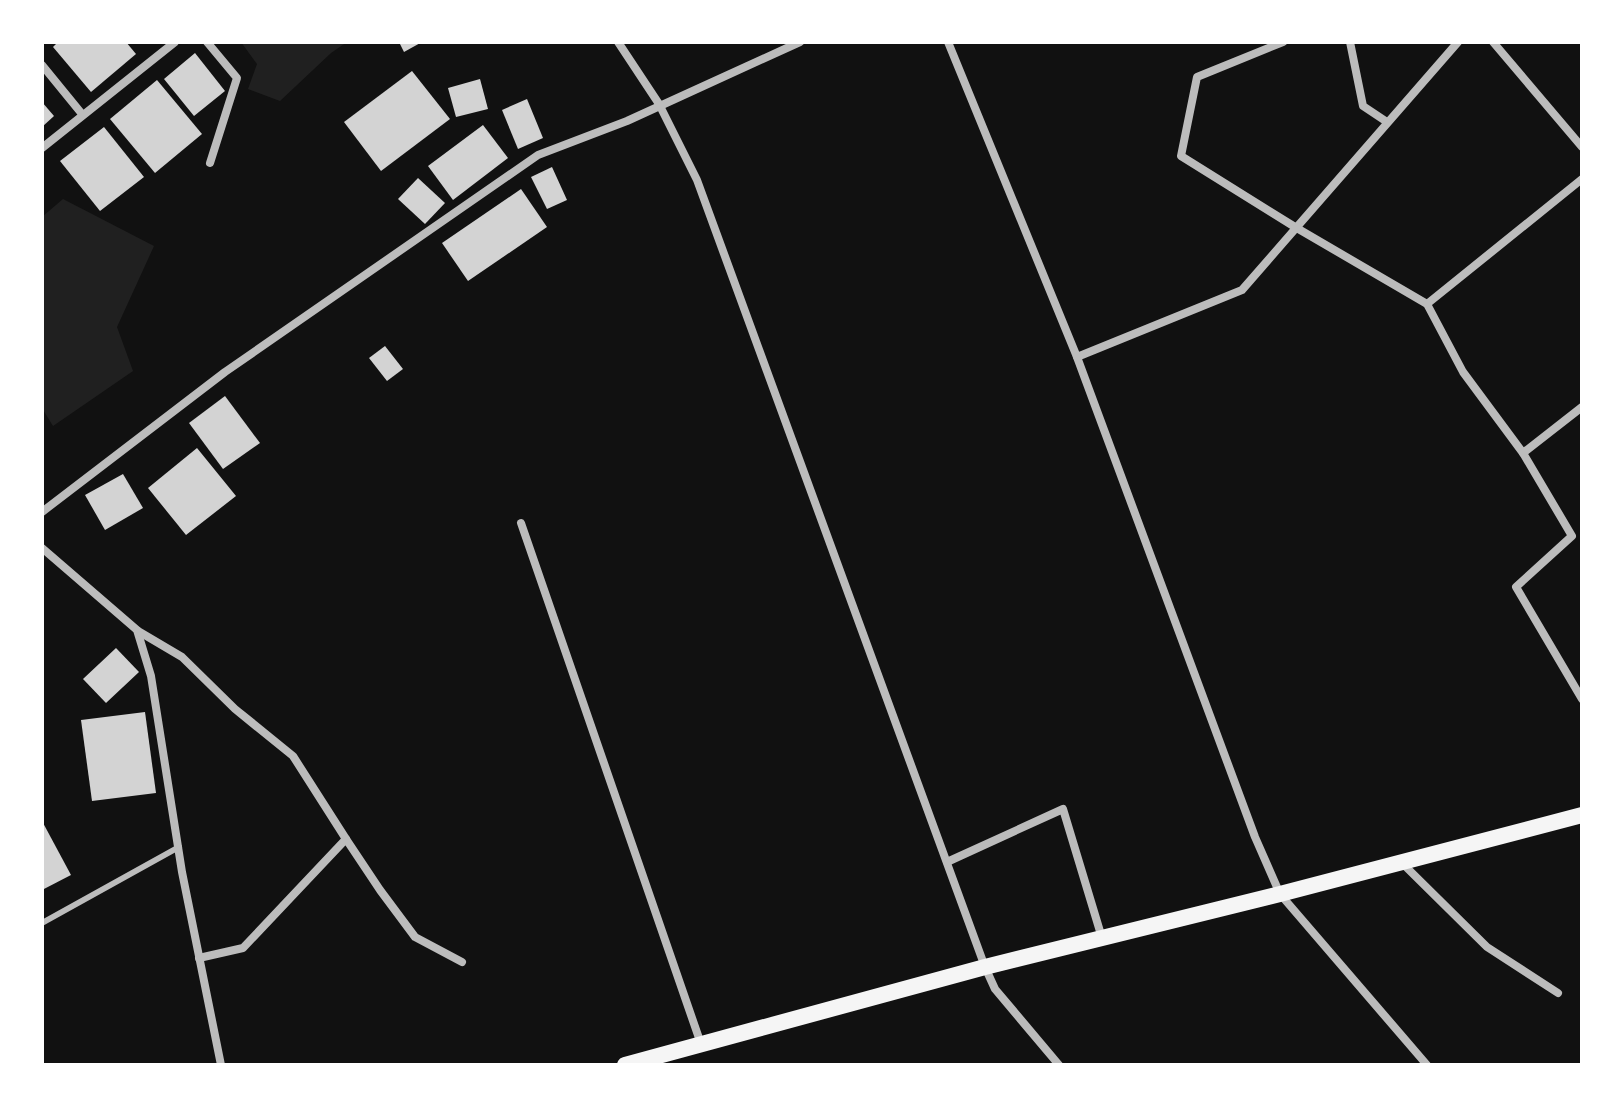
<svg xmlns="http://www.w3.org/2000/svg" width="1624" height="1107" viewBox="0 0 1624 1107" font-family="'Roboto Condensed',sans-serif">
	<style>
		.green { fill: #202020 }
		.building { fill: #d3d3d3 }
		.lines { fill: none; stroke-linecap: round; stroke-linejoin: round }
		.service { stroke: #bcbcbc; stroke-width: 6 }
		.minor { stroke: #bcbcbc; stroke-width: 8 }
		.secondary { stroke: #f5f5f5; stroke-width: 16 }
	</style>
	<rect width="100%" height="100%" fill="#111"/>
	<!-- green -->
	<g class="green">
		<path d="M 241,42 L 347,42 L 331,53 L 280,101 L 248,89 L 257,64 Z"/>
		<path d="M 63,199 L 154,246 L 117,327 L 133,371 L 53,426 L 42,408 L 42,217 Z"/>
	</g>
	<!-- building -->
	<g class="building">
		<path d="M 58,42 L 126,42 L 136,54 L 91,92 L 53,47 Z"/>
		<path d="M 399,42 L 422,42 L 404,52 Z"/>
		<path d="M 195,53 L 225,91 L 194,116 L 164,79 Z"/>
		<path d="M 412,71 L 450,119 L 381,171 L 344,122 Z"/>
		<path d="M 480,79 L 488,109 L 456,117 L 448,88 Z"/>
		<path d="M 157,80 L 202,134 L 155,173 L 110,119 Z"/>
		<path d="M 527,99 L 543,138 L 518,149 L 502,110 Z"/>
		<path d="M 42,102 L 54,116 L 42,127 Z"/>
		<path d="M 483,125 L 508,158 L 453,200 L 428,166 Z"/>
		<path d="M 104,127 L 144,177 L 100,211 L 60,161 Z"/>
		<path d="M 552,167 L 567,200 L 547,209 L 531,177 Z"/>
		<path d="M 418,178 L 445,203 L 425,224 L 398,199 Z"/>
		<path d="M 521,189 L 547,227 L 468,281 L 442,243 Z"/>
		<path d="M 385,346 L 403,369 L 387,381 L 369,358 Z"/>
		<path d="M 225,396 L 260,443 L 223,469 L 189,423 Z"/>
		<path d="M 197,448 L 236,496 L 186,535 L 148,488 Z"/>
		<path d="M 123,474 L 143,508 L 105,530 L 85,495 Z"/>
		<path d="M 116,648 L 139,672 L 106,703 L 83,679 Z"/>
		<path d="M 145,712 L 156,793 L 92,801 L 81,720 Z"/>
		<path d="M 42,821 L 71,875 L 42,890 Z"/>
	</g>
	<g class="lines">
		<!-- service -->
		<path class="service" d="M 42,923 L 179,847"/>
		<!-- minor -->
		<g class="minor">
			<path d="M 207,42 L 237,78 L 210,163"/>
			<path d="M 618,42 L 659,104 L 697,180 L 985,967 L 995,989 L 1059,1065"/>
			<path d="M 948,42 L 1077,357 L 1255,837 L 1280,894 L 1427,1065"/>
			<path d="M 1283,42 L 1197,77 L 1181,156 L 1295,227 L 1427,304 L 1463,372 L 1523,453"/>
			<path d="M 1350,42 L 1363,106 L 1387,122"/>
			<path d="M 1493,42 L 1582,147"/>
			<path d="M 42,65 L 82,114"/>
			<path d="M 42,148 L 175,42"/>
			<path d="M 1427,304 L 1582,179"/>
			<path d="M 1077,357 L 1242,290 L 1458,42"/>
			<path d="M 1582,407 L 1523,453 L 1572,536 L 1516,587 L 1582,699"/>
			<path d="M 42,512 L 225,372 L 538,155 L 627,121 L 800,42"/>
			<path d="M 521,523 L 701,1044"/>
			<path d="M 42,548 L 137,630 L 151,676 L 182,872 L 221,1065"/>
			<path d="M 138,631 L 182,657 L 235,709 L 293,756 L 346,839"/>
			<path d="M 947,862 L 1063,809 L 1102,938"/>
			<path d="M 1401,862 L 1487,947 L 1558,993"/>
			<path d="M 199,958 L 243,948 L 346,839 L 380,890 L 415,937 L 462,962"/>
		</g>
		<!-- secondary -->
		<path class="secondary" d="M 625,1065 L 985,967 L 1280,894 L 1582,815"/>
	</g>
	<!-- border -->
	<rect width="1624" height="1107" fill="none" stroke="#ffffff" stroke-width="88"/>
</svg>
